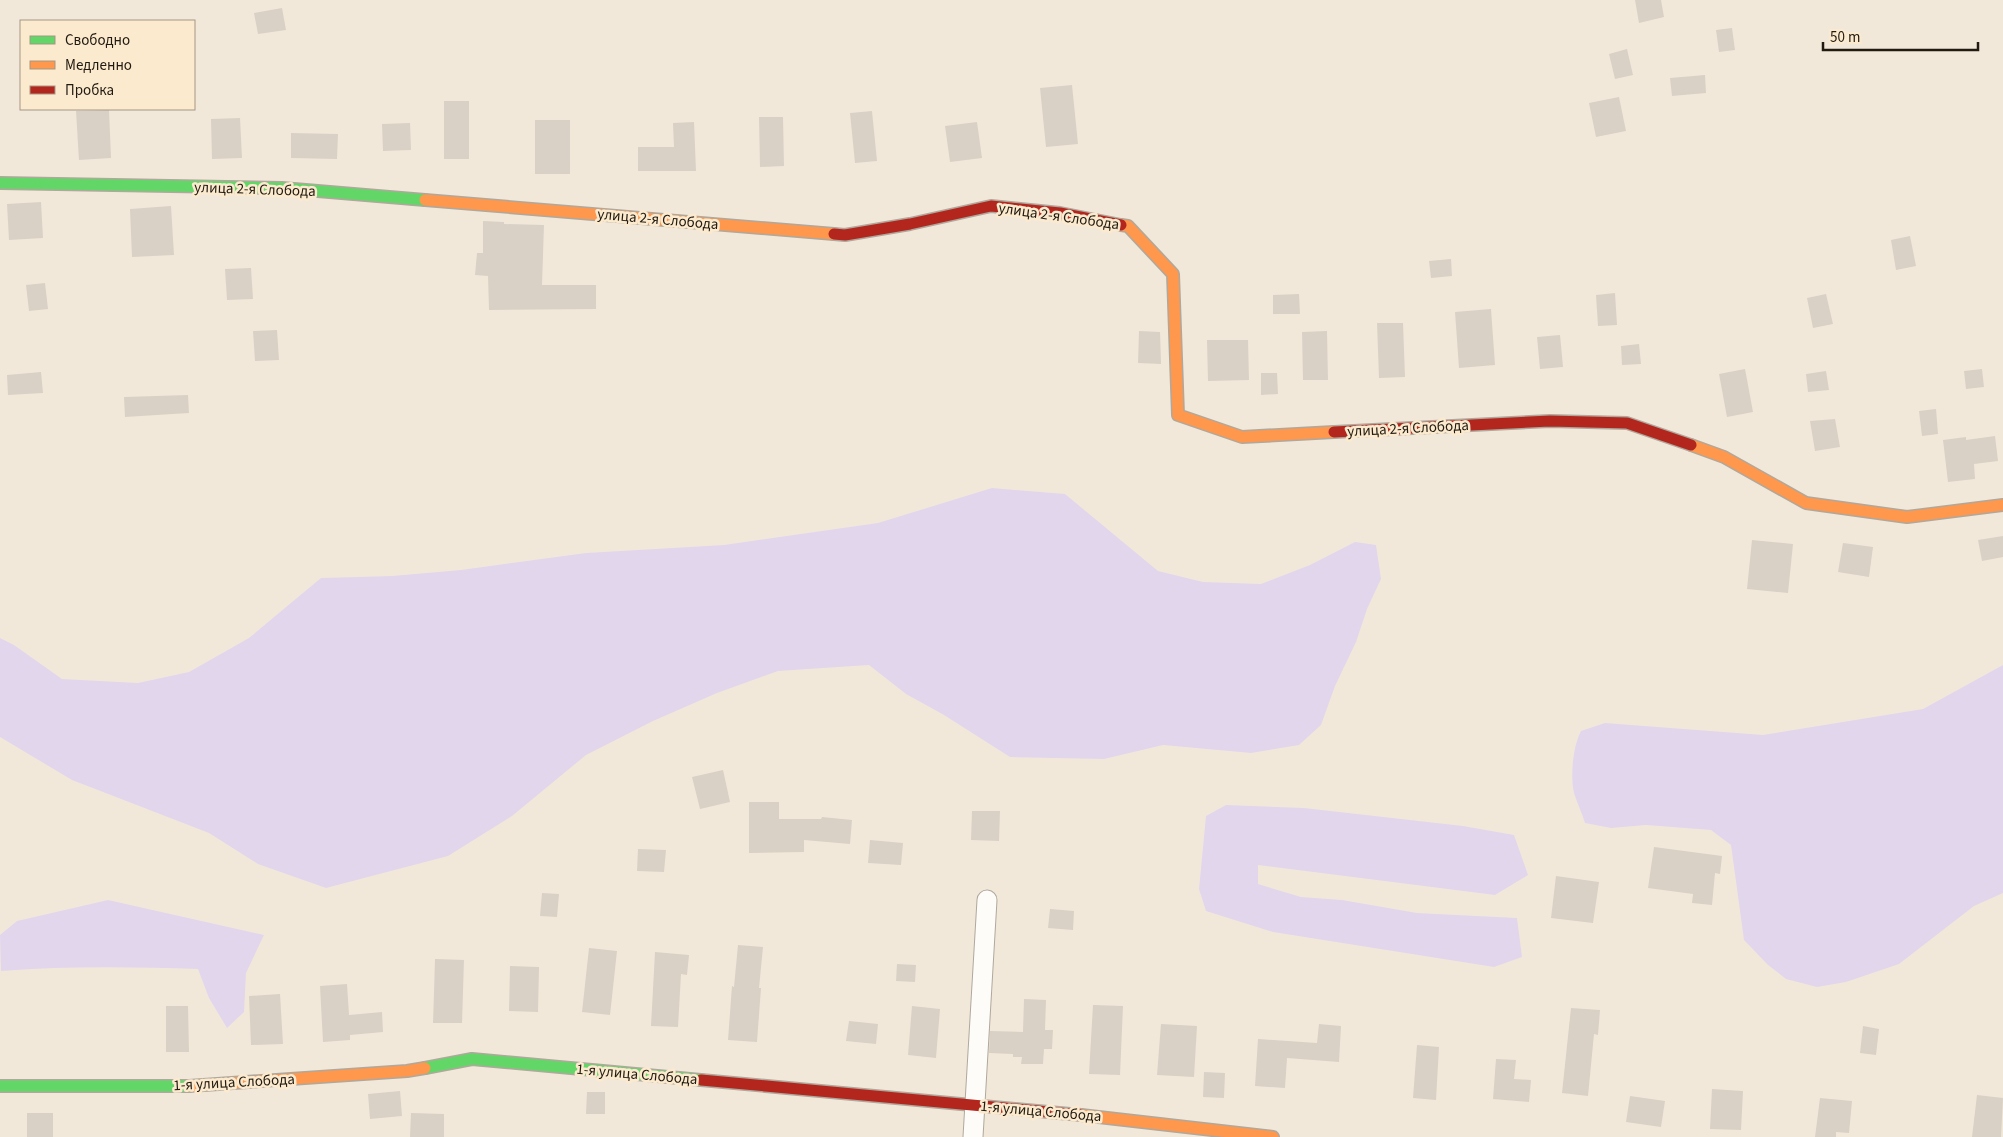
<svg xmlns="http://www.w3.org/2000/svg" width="2003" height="1137" viewBox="0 0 2003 1137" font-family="'Source Sans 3',sans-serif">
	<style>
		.green { fill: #e2d6ed }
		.building { fill: #d9d1c5 }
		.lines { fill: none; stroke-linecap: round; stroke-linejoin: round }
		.street-casing { stroke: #afa89c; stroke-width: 21 }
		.fast-casing { stroke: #afa89c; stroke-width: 14 }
		.slow-casing { stroke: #afa89c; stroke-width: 14 }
		.jam-casing { stroke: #afa89c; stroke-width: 14 }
		.street { stroke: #fdfcf9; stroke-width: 19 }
		.fast { stroke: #63d668; stroke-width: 11 }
		.slow { stroke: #ff974d; stroke-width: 11 }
		.jam { stroke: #b3261e; stroke-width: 11 }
		.labels { text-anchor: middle; stroke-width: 5; stroke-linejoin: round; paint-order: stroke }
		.street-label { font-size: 15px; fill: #201a10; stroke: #fceacf }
	</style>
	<rect width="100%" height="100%" fill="#f2e8da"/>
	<!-- green -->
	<g class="green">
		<path d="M 992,488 L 1065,494 L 1158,571 L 1203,582 L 1261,584 L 1310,565 L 1355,542 L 1376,545 L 1381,579 L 1367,609 L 1356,642 L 1335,686 L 1321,725 L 1299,745 L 1251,753 L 1163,745 L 1104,759 L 1010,757 L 944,715 L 906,694 L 869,665 L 778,671 L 717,693 L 653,721 L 586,755 L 512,816 L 448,856 L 326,888 L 258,864 L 209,833 L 72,780 L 0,737 L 0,638 L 14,645 L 62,679 L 138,683 L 189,672 L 249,638 L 321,578 L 392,576 L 461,570 L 586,553 L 724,545 L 878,523 Z"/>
		<path d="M 2003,665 L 2003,893 L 1974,906 L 1899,964 L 1846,982 L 1817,987 L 1786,979 L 1768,965 L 1744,940 L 1731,845 L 1711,830 L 1646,825 L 1611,828 L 1585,823 C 1582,813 1577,803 1574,793 C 1570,776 1573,746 1581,731 L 1605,723 L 1763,735 L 1923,709 Z"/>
		<path d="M 1226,805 L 1304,808 L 1463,826 L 1514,835 L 1528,875 L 1495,895 L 1258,865 L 1258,884 L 1301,897 L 1342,900 L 1417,913 L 1517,918 L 1522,957 L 1494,967 L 1273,932 L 1206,911 L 1199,889 L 1206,816 Z"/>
		<path d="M 108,900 L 264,935 L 246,973 L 244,1012 L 227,1028 L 209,998 L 198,969 C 132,967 67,966 1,971 L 0,935 L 17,921 Z"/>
	</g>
	<!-- building -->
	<g class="building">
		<path d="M 1635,0 L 1661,0 L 1664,17 L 1639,23 Z"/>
		<path d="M 282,8 L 286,30 L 258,34 L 254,13 Z"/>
		<path d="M 1732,28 L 1735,50 L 1719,52 L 1716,30 Z"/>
		<path d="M 1627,49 L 1633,75 L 1615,79 L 1609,54 Z"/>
		<path d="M 1705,75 L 1706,93 L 1672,96 L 1670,78 Z"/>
		<path d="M 1072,85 L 1078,144 L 1046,147 L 1040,88 Z"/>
		<path d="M 1619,97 L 1626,131 L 1596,137 L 1589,103 Z"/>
		<rect x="444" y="101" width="25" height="58"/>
		<path d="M 109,110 L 111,158 L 79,160 L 76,111 Z"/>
		<path d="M 872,111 L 877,161 L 855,163 L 850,113 Z"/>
		<path d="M 759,117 L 783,117 L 784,166 L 760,167 Z"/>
		<path d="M 240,118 L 242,158 L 212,159 L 211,119 Z"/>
		<rect x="535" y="120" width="35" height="54"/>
		<path d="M 694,122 L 696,171 L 638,171 L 638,147 L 674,147 L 673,123 Z"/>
		<path d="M 977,122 L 982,158 L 950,162 L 945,126 Z"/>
		<path d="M 410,123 L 411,150 L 383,151 L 382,124 Z"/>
		<path d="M 291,133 L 338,134 L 337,159 L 291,158 Z"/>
		<path d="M 41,202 L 43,238 L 9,240 L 7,204 Z"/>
		<path d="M 171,206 L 174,255 L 132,257 L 130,209 Z"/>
		<path d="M 483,221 L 504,222 L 504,224 L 544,225 L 542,285 L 596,285 L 596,309 L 489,310 L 488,276 L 475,275 L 477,253 L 483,253 Z"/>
		<path d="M 1910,236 L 1916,266 L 1896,270 L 1891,240 Z"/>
		<path d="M 1451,259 L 1452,276 L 1431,278 L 1429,261 Z"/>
		<path d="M 251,268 L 253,299 L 227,300 L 225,269 Z"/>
		<path d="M 45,283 L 48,309 L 29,311 L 26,285 Z"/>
		<path d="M 1615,293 L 1617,325 L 1598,326 L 1596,295 Z"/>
		<path d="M 1299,294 L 1300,314 L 1273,314 L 1273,295 Z"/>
		<path d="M 1826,294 L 1833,324 L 1813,328 L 1807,298 Z"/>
		<path d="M 1491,309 L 1495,365 L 1459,368 L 1455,312 Z"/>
		<path d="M 1377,323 L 1403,323 L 1405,377 L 1379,378 Z"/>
		<path d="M 277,330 L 279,360 L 255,361 L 253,331 Z"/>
		<path d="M 1139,331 L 1160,332 L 1161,364 L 1138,363 Z"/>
		<path d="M 1327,331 L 1328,380 L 1303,380 L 1302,332 Z"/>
		<path d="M 1560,335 L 1563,367 L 1540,369 L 1537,337 Z"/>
		<path d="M 1207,340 L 1248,340 L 1249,380 L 1208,381 Z"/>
		<path d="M 1639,344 L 1641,364 L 1622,365 L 1621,346 Z"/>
		<path d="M 1745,369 L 1753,412 L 1727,417 L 1719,374 Z"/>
		<path d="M 1982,369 L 1984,387 L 1966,389 L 1964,371 Z"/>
		<path d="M 1826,371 L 1829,390 L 1808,392 L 1806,374 Z"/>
		<path d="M 41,372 L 43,393 L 8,395 L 7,375 Z"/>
		<path d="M 1261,373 L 1277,373 L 1278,394 L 1261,395 Z"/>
		<path d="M 188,395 L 189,413 L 125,417 L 124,397 Z"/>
		<path d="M 1936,409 L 1938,434 L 1922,436 L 1919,411 Z"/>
		<path d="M 1835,419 L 1840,447 L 1815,451 L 1810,421 Z"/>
		<path d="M 1995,436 L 1998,461 L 1974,464 L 1975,479 L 1948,482 L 1943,440 L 1966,437 L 1966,440 Z"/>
		<path d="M 2003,536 L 2003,557 L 1982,561 L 1978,540 Z"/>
		<path d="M 1752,540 L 1793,544 L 1788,593 L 1747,589 Z"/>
		<path d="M 1843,543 L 1873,547 L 1869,577 L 1838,572 Z"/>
		<path d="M 723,770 L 730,802 L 700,809 L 692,777 Z"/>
		<path d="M 749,802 L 779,802 L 779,819 L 821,819 L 822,817 L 852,820 L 850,844 L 804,840 L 804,852 L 749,853 Z"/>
		<path d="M 972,811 L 1000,811 L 999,841 L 971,840 Z"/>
		<path d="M 870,840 L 903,843 L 901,865 L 868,863 Z"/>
		<path d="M 1654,847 L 1722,856 L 1720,874 L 1715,873 L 1712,905 L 1692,903 L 1693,894 L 1648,888 Z"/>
		<path d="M 638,849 L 666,850 L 664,872 L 637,871 Z"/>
		<path d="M 1556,876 L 1599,882 L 1593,923 L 1551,918 Z"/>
		<path d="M 542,893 L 559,894 L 557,917 L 540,916 Z"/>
		<path d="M 1050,909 L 1074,911 L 1073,930 L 1048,928 Z"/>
		<path d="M 738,945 L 763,947 L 759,988 L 761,988 L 757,1042 L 728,1040 L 732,986 L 734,987 Z"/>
		<path d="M 589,948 L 617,951 L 610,1015 L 582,1012 Z"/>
		<path d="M 655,952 L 689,955 L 687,975 L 681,974 L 678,1027 L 651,1026 Z"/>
		<path d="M 435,959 L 464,960 L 462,1023 L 433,1023 Z"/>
		<path d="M 897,964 L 916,965 L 915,982 L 896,981 Z"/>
		<path d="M 510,966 L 539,967 L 538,1012 L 509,1011 Z"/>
		<path d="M 347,984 L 349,1015 L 382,1012 L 383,1032 L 350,1035 L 350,1040 L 323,1042 L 320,986 Z"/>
		<path d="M 280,994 L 283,1044 L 251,1045 L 249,996 Z"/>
		<path d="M 1024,999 L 1046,1000 L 1045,1030 L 1053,1030 L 1052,1049 L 1044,1049 L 1043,1064 L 1021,1064 L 1022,1057 L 1013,1057 L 1013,1054 L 989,1053 L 990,1031 L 1023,1032 Z"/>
		<path d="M 1093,1005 L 1123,1006 L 1120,1075 L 1089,1074 Z"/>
		<path d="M 166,1006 L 188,1006 L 189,1052 L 166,1052 Z"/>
		<path d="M 912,1006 L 940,1009 L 936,1058 L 908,1055 Z"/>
		<path d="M 1571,1008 L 1600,1010 L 1598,1035 L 1594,1034 L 1588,1096 L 1562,1093 Z"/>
		<path d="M 849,1021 L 878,1024 L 876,1044 L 846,1041 Z"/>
		<path d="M 1161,1024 L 1197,1026 L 1194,1077 L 1157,1075 Z"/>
		<path d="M 1319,1024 L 1341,1026 L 1339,1062 L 1287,1058 L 1285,1088 L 1255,1086 L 1258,1039 L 1317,1043 Z"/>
		<path d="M 1863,1026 L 1879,1029 L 1876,1055 L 1860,1053 Z"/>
		<path d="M 1417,1045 L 1439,1047 L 1436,1100 L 1413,1098 Z"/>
		<path d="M 1496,1059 L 1516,1060 L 1514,1079 L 1531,1080 L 1529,1102 L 1493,1099 Z"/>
		<path d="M 1204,1072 L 1225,1073 L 1224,1098 L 1203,1097 Z"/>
		<path d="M 1712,1089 L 1743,1091 L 1741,1130 L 1710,1129 Z"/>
		<path d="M 400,1091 L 402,1116 L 370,1119 L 368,1094 Z"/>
		<path d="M 587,1092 L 605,1092 L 605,1114 L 586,1114 Z"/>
		<path d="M 1977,1095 L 2003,1098 L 2001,1137 L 1972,1137 Z"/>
		<path d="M 1630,1096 L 1665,1101 L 1661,1127 L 1626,1122 Z"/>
		<path d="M 1820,1098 L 1852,1101 L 1849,1133 L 1836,1132 L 1836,1137 L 1815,1137 Z"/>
		<rect x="27" y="1113" width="26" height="24"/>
		<path d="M 411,1113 L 444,1114 L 444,1137 L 410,1137 Z"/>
	</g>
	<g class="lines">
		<defs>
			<path id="street" d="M 973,1137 L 987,900"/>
			<g id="fast">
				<path d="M 0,183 L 282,188 L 425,200"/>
				<path d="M 425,1068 L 472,1059 L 701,1080"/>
				<path d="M 0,1086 L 189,1086"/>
			</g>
			<g id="slow">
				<path d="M 425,200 L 834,234"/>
				<path d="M 1121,225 L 1128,226 L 1173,274 L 1178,415 L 1242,437 L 1334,432"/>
				<path d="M 1691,445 L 1724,457 L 1806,503 L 1907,517 L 2003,505"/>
				<path d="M 189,1086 L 407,1071 L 425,1068"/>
				<path d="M 1081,1115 L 1273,1137"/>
			</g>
			<g id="jam">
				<path d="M 834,234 L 845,235 L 910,224 L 991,206 L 1060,213 L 1121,225"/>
				<path d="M 1334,432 L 1550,421 L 1627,423 L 1691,445"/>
				<path d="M 701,1080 L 1081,1115"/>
			</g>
		</defs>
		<!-- street casing -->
		<use href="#street" class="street-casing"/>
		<!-- fast casing -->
		<use href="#fast" class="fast-casing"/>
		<!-- slow casing -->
		<use href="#slow" class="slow-casing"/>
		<!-- jam casing -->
		<use href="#jam" class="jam-casing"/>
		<!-- street -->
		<use href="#street" class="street"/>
		<!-- fast -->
		<use href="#fast" class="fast"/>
		<!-- slow -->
		<use href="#slow" class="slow"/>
		<!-- jam -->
		<use href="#jam" class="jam"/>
	</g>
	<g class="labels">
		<!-- street labels -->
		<g class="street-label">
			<text transform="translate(255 189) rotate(2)" y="5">улица 2-я Слобода</text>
			<text transform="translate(1059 216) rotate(8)" y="5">улица 2-я Слобода</text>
			<text transform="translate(658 219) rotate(5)" y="5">улица 2-я Слобода</text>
			<text transform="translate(1408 428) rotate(-3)" y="5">улица 2-я Слобода</text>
			<text transform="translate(637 1074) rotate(5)" y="5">1-я улица Слобода</text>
			<text transform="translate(234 1082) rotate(-3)" y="5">1-я улица Слобода</text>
			<text transform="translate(1041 1111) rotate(5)" y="5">1-я улица Слобода</text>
		</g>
	</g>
	<!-- legend -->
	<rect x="20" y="20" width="175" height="90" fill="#fceacf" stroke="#a49783"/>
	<rect x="30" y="36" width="25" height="8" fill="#63d668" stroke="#a49783"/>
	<text x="65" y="45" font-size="15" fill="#201a10">Свободно</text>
	<rect x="30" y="61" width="25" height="8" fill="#ff974d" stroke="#a49783"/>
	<text x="65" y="70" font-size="15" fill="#201a10">Медленно</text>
	<rect x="30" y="86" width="25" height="8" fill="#b3261e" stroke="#a49783"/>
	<text x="65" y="95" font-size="15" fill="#201a10">Пробка</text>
	<!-- scale -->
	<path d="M1823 42v8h155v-8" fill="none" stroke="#201a10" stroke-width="2.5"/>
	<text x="1830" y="42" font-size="15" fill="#201a10" stroke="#fceacf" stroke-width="4" paint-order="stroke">50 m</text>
</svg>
